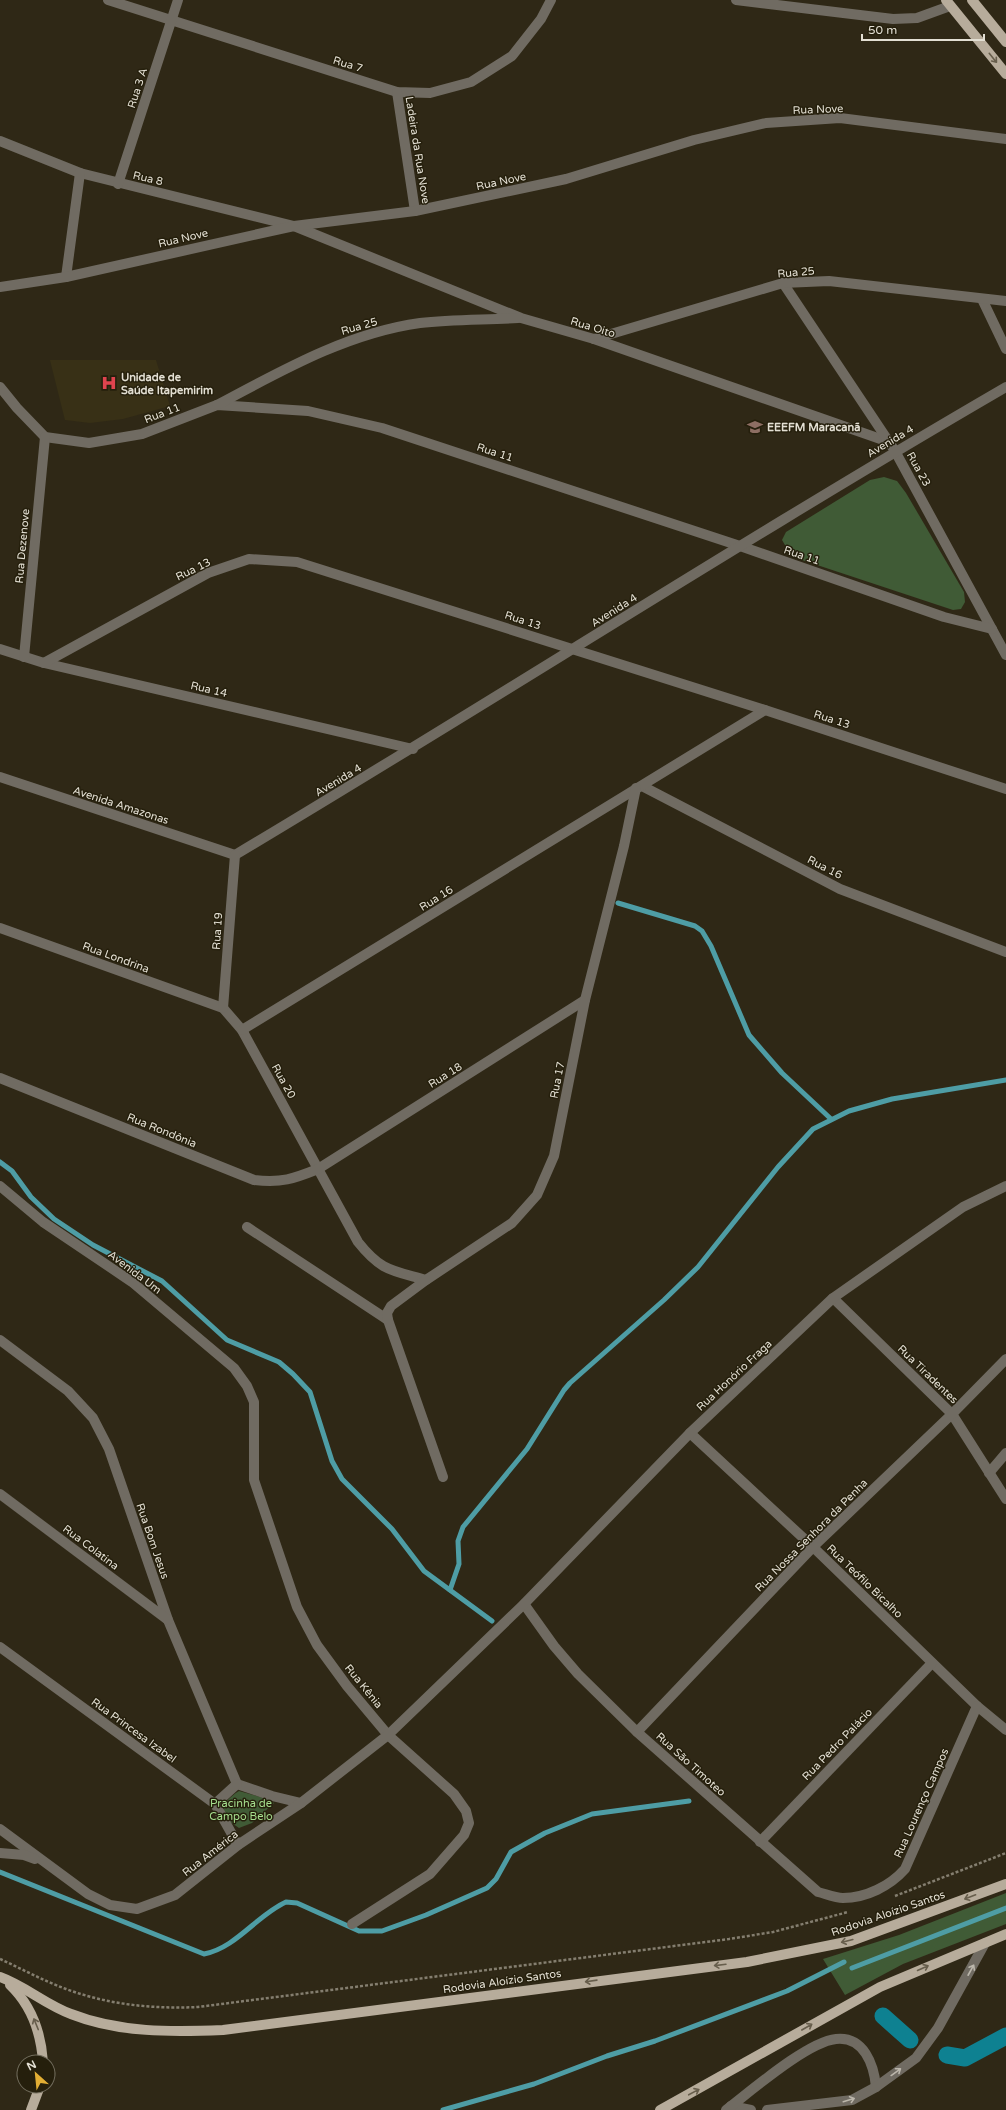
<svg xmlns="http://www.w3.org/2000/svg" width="1006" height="2110" viewBox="0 0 1006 2110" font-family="'Varela Round',sans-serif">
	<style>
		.built { fill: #383016 }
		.green { fill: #405b36 }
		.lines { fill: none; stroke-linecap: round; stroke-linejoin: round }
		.stream { stroke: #4e9da5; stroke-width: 5 }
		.canal { stroke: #0e8191; stroke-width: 17 }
		.path { stroke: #847e6f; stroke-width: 2.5; stroke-dasharray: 3 2; stroke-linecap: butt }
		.minor { stroke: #706b62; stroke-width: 10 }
		.major { stroke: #b7ac9b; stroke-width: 10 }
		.oneway { stroke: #675e4c }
		.oneway2 { stroke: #bbb6ab }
		.labels { text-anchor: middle; stroke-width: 3; stroke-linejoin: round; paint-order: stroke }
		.street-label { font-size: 11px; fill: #e3dfd3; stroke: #251f0c }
		.poi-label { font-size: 11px; font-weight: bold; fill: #e3dfd3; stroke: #251f0c; text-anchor: start }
		.park-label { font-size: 11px; fill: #a5de8e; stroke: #251f0c }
	</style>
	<rect width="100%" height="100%" fill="#2f2816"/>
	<!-- built -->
	<path class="built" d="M 50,360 L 156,360 L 170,406 L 123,419 L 90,423 L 65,420 Z"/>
	<!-- green -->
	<g class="green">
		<path d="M 884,477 L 897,481 L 906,493 L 964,592 L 965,602 L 961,609 L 953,610 L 796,558 L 788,550 L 782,540 L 786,532 L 870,480 Z"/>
		<path d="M 239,1791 L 267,1799 L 274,1803 L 252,1823 L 239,1828 C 217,1815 220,1803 239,1791 Z"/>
		<path d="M 1006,1893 L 1006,1924 L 903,1964 L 845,1995 L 823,1959 L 899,1935 Z"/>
	</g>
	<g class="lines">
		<!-- stream -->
		<g class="stream">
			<path d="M 618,903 L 695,926 L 702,931 L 711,946 L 749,1035 L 782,1073 L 831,1119"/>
			<path d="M 0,1162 L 12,1171 L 31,1197 L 54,1219 L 93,1245 L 162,1281 L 227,1340 L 279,1362 L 293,1374 L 310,1392 L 332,1461 L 342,1479 L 392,1529 L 424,1571 L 492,1621"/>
			<path d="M 450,1590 L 459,1564 L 458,1541 L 463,1527 L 527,1449 L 564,1390 L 570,1383 L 664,1300 L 698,1267 L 778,1167 L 813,1129 L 849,1111 L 892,1099 L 1006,1080"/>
			<path d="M 0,1872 L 204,1954 C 236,1948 257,1915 286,1902 L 297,1903 L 359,1931 L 382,1931 L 426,1915 L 487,1888 L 496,1879 L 511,1852 L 545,1833 L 592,1814 L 689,1801"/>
			<path d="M 852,1968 L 1006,1908"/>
			<path d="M 443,2110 L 534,2084 L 607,2056 L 655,2041 L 787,1991 L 844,1962"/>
		</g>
		<!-- canal -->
		<g class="canal">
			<path d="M 883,2016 L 910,2040"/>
			<path d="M 947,2055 L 965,2058 L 1006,2036"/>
		</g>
		<!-- path -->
		<g class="path">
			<path d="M 895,1896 L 1006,1853"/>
			<path d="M 0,1959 C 22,1969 44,1981 66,1989 C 109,2005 153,2009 198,2007 L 729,1939 L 773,1932 L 848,1912"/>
		</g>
		<!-- minor -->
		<g class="minor">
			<path d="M 108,0 L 397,92 L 430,93 L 471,82 L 512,56 L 541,19 L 551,0"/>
			<path d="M 736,0 L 893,19 L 917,18 L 950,6"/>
			<path d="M 397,92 L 415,211"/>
			<path d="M 0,141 L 80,173 L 294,226 L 521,318 L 594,339 L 889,442"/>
			<path d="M 118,184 L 178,0"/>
			<path d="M 66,277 L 80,173"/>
			<path d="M 783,283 L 895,451 L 1006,655"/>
			<path d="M 0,287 L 66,277 L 294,226 L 415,211 L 566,179 L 694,140 L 766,123 L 840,118 L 1006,139"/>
			<path d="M 982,299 L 1006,349"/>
			<path d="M 594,339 L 783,283 L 829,281 L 1006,301"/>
			<path d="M 0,387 L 17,408 L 45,437 L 89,443 L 142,434 L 217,405 L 308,411 L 382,428 L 740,546 L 944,617 L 992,629"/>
			<path d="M 217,405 C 281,371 347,333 420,323 C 452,319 485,320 518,318"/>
			<path d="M 0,649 L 44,663 L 413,749"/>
			<path d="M 24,657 L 45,437"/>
			<path d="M 44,663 L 208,573 L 249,559 L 297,562 L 765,710 L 1006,789"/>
			<path d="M 0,777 L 235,855"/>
			<path d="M 642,786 L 840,889 L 1006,952"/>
			<path d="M 235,855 C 493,701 746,538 1006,387"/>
			<path d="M 0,928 L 223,1008 L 242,1030 L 358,1242 C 381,1271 391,1270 426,1280"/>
			<path d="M 223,1008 L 235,855"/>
			<path d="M 242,1030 L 765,710"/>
			<path d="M 0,1078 L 254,1180 C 282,1183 293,1179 318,1169 L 585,1000"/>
			<path d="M 0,1186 L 43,1222 L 132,1282 L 234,1368 L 247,1386 L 254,1402 L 254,1480 L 297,1607 L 317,1645 L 347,1686 L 388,1735 L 454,1794 L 466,1811 L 469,1823 L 464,1835 L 430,1874 L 352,1924"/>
			<path d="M 247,1227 L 388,1320"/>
			<path d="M 833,1298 L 952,1414 L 1006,1499"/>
			<path d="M 0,1340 L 68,1391 L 93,1418 L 109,1449 L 168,1620 L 237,1784"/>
			<path d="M 690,1433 L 813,1547 L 977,1706 L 1006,1730"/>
			<path d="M 989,1473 L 1006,1453"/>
			<path d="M 443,1477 L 388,1320 L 387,1313 L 391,1306 L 426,1280 L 512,1223 L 537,1195 L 554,1156 L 585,1000 L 624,846 L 636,788"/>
			<path d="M 0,1494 L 168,1620"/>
			<path d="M 524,1604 L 554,1646 L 578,1674 L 637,1732 L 818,1892 C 826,1894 835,1898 843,1898 C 866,1898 890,1886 905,1869 L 977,1706"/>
			<path d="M 0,1647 L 215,1804 L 238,1845"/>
			<path d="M 637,1732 L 813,1547 L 952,1414 L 1006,1359"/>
			<path d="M 237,1784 L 272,1796 L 301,1803"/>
			<path d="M 215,1804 L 237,1784"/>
			<path d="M 0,1829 L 88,1894 L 110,1905 L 137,1909 L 175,1895 L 238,1845 L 301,1803 L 388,1735 L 524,1604 L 690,1433 L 833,1298 L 963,1207 L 1006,1186"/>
			<path d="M 760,1842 L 932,1663"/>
			<path d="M 0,1853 L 24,1855 L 35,1859"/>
			<path d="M 731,2106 L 751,2110"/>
			<path d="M 726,2110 C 751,2091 807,2042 836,2039 C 864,2036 874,2065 876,2087"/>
			<path d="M 767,2110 L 852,2100 L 876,2087 L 916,2058 L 938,2028 L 985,1943"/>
		</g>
		<!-- major -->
		<g class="major">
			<path d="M 946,0 L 1006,74"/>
			<path d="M 972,0 L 1006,42"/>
			<path d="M 0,1977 C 25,1986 46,2005 71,2014 C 119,2033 172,2032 223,2030 L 747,1962 L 851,1941 L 1006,1884"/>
			<path d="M 10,1985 C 32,2006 41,2033 43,2062"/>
			<path d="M 31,2110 L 40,2086"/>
			<path d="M 660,2110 L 880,1987 L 1006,1934"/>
		</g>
	</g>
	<!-- one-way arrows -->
	<defs><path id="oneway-shaft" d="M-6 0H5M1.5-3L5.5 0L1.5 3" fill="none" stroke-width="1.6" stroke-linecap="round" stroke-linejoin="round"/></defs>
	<g class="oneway">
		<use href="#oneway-shaft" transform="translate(993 58) rotate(51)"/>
		<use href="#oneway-shaft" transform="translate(970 1897) rotate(159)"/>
		<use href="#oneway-shaft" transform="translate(847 1941) rotate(166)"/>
		<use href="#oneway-shaft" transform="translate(720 1965) rotate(173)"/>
		<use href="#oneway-shaft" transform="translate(923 1968) rotate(-24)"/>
		<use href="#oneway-shaft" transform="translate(591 1981) rotate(172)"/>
		<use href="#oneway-shaft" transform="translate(36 2024) rotate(-112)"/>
		<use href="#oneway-shaft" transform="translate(807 2027) rotate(-30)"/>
		<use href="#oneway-shaft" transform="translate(694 2092) rotate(-28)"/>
	</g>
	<g class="oneway2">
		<use href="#oneway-shaft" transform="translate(971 1970) rotate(-61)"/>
		<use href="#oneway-shaft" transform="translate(896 2072) rotate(-36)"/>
		<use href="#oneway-shaft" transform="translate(849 2100) rotate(-17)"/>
	</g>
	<!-- icons -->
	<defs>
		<symbol id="hospital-bare" viewBox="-9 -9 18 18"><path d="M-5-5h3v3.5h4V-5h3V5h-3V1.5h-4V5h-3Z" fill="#e0444e" stroke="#251f0c" stroke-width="2.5" paint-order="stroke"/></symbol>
		<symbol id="school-bare" viewBox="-9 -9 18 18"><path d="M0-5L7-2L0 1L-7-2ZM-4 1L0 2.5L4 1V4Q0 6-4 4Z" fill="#8d6e63" stroke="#251f0c" stroke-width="2.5" paint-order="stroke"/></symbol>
	</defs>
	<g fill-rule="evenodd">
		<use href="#hospital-bare" x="98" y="372" width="22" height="22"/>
		<use href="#school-bare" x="744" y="416" width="22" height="22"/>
	</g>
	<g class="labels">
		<!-- street labels -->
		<g class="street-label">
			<text transform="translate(348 64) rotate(17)" y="4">Rua 7</text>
			<text transform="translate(137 88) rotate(-72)" y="4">Rua 3 A</text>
			<text transform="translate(818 109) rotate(-2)" y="4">Rua Nove</text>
			<text transform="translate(418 150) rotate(81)" y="4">Ladeira da Rua Nove</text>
			<text transform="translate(148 178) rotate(13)" y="4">Rua 8</text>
			<text transform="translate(501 181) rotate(-12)" y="4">Rua Nove</text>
			<text transform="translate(183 238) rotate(-13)" y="4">Rua Nove</text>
			<text transform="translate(796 272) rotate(-5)" y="4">Rua 25</text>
			<text transform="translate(359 326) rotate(-16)" y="4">Rua 25</text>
			<text transform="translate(593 327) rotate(17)" y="4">Rua Oito</text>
			<text transform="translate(162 413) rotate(-21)" y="4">Rua 11</text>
			<text transform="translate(890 441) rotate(-31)" y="4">Avenida 4</text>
			<text transform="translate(495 452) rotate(18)" y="4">Rua 11</text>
			<text transform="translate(919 469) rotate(61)" y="4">Rua 23</text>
			<text transform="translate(22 546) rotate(-85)" y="4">Rua Dezenove</text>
			<text transform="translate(802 555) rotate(19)" y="4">Rua 11</text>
			<text transform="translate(193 569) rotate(-26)" y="4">Rua 13</text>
			<text transform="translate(614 610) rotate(-32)" y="4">Avenida 4</text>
			<text transform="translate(523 620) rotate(18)" y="4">Rua 13</text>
			<text transform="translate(209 689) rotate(13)" y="4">Rua 14</text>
			<text transform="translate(832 719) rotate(18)" y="4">Rua 13</text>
			<text transform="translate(338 780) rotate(-31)" y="4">Avenida 4</text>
			<text transform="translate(121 805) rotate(18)" y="4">Avenida Amazonas</text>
			<text transform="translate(825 867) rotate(27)" y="4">Rua 16</text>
			<text transform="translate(436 898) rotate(-32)" y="4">Rua 16</text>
			<text transform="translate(217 931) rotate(-86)" y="4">Rua 19</text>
			<text transform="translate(116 957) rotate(20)" y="4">Rua Londrina</text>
			<text transform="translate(445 1075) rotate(-32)" y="4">Rua 18</text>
			<text transform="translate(557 1080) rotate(-79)" y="4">Rua 17</text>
			<text transform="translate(284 1081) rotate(61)" y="4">Rua 20</text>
			<text transform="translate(162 1130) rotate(22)" y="4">Rua Rondônia</text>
			<text transform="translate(135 1272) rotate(37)" y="4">Avenida Um</text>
			<text transform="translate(928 1374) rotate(44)" y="4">Rua Tiradentes</text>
			<text transform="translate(734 1375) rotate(-43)" y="4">Rua Honório Fraga</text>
			<text transform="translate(811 1535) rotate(-45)" y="4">Rua Nossa Senhora da Penha</text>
			<text transform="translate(153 1541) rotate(71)" y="4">Rua Bom Jesus</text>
			<text transform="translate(91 1547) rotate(37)" y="4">Rua Colatina</text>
			<text transform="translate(865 1581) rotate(44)" y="4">Rua Teófilo Bicalho</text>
			<text transform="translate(364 1686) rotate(51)" y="4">Rua Kênia</text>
			<text transform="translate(134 1730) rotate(36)" y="4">Rua Princesa Izabel</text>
			<text transform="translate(837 1744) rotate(-46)" y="4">Rua Pedro Palácio</text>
			<text transform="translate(691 1764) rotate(42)" y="4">Rua São Timoteo</text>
			<text transform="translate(921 1803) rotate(-66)" y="4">Rua Lourenço Campos</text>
			<text transform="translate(210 1853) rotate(-38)" y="4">Rua América</text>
			<text transform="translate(888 1913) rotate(-19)" y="4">Rodovia Aloízio Santos</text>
			<text transform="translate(502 1981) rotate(-8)" y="4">Rodovia Aloízio Santos</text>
		</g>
		<!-- poi labels -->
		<g class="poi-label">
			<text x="121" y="381">Unidade de<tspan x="121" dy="13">Saúde Itapemirim</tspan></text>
			<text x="767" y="431">EEEFM Maracanã</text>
		</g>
		<!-- park labels -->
		<g class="park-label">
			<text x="241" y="1807">Pracinha de<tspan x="241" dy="13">Campo Belo</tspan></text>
		</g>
	</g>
	<!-- north arrow -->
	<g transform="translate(36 2074) rotate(333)"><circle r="19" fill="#251f0c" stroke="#716c5c"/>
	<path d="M0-3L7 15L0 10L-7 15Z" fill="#e2ae34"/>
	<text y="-6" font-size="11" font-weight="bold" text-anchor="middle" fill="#e3dfd3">N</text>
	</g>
	<!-- scale -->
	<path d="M862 34v6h122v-6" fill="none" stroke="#e3dfd3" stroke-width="2"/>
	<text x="868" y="34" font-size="12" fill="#e3dfd3" stroke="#251f0c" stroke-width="3" paint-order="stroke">50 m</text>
</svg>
